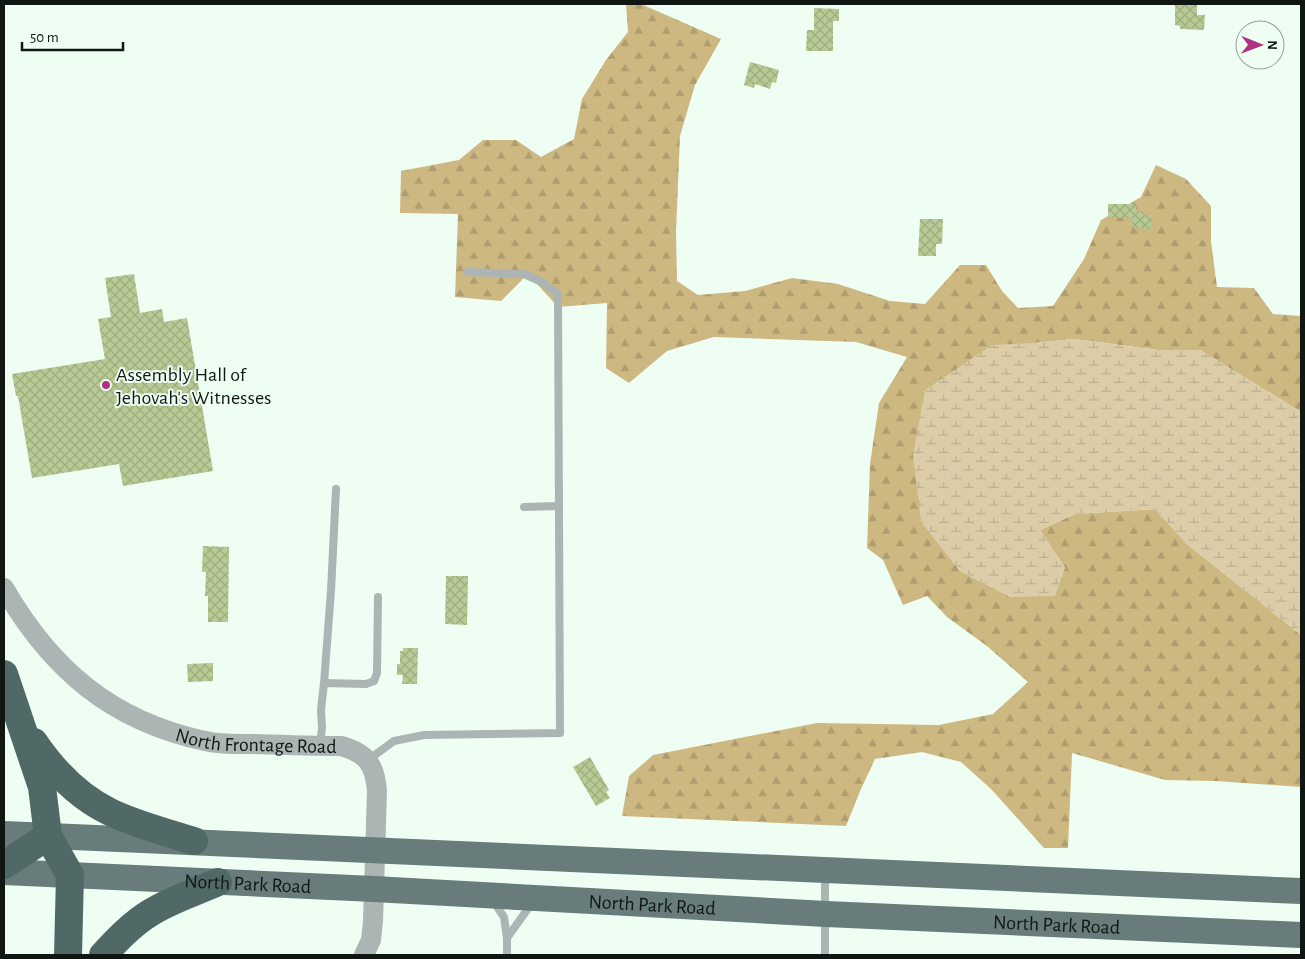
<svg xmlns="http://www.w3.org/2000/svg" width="1305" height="959" viewBox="0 0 1305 959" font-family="'Alegreya Sans',sans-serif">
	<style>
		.forest { fill: url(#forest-firs) }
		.wetland { fill: url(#wetland-marsh) }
		.building { fill: url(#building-cross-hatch) }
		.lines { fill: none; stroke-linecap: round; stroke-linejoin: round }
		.service { stroke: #aab5b4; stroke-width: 8 }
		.tertiary { stroke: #aab5b4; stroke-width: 20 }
		.primary { stroke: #677c7b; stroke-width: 26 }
		.motorway { stroke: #506866; stroke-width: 28 }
		.poi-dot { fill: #b03282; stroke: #eefef3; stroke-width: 2 }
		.labels { text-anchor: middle; stroke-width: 4; stroke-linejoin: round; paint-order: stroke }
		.poi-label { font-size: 20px; fill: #101713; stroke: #eefef3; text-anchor: start }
		.street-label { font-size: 20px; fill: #101713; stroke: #eefef3 }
	</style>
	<defs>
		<pattern id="forest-firs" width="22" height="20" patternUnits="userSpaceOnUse" patternTransform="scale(1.25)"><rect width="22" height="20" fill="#ceb882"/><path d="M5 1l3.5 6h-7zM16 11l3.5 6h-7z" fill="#b09d6f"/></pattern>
		<pattern id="wetland-marsh" width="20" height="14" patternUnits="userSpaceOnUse" patternTransform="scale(1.25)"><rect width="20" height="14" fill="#dccda8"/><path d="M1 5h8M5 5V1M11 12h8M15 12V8" fill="none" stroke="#bcaf90"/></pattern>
		<pattern id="building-cross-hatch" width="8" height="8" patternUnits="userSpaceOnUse" patternTransform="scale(1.25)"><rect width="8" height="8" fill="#b8ca94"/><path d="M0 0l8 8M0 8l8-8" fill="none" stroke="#9dad7f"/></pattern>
	</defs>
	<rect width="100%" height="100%" fill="#eefef3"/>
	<!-- forest -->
	<path class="forest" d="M 626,4 L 641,4 L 721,39 L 695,85 L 680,136 L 676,232 L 677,281 L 698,295 L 745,291 L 792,278 L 838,284 L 890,301 L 925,304 L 960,265 L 986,265 L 1002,291 L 1018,308 L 1053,306 L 1084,259 L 1101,220 L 1141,197 L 1156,165 L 1186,179 L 1211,206 L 1211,241 L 1217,287 L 1254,288 L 1273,314 L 1301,316 L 1301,412 L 1200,350 L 1158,350 L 1074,339 L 1034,343 L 921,521 L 960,571 L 1011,597 L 1065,568 L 1040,530 L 1075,514 L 1155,509 L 1187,544 L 1301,635 L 1301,787 L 1216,781 L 1165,780 L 1072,753 L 1068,848 L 1044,848 L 991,789 L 961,762 L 922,752 L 875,759 L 861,789 L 846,826 L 622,816 L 629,776 L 653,755 L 817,723 L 939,725 L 993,714 L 1028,682 L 987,646 L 947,617 L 927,596 L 903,605 L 883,560 L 867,548 L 870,464 L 879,403 L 907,357 L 856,342 L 714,337 L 667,351 L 629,383 L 606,368 L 607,303 L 558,307 L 528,274 L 501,301 L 455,297 L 458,214 L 400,213 L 401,171 L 459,160 L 483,140 L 516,140 L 541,157 L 574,139 L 582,99 L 606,60 L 628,32 Z"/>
	<!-- wetland -->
	<path class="wetland" d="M 1074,339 L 1158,350 L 1200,350 L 1301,412 L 1301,635 L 1187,544 L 1155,509 L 1075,514 L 1040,530 L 1065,568 L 1055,596 L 1011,597 L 960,571 L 921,521 L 913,455 L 925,390 L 992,345 L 1034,343 Z"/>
	<!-- building -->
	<g class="building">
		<path d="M 1175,4 L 1197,4 L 1197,15 L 1205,15 L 1204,30 L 1180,29 L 1180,26 L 1175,25 Z"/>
		<path d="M 814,8 L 839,9 L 839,21 L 833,21 L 833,51 L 806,51 L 807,30 L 814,30 Z"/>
		<path d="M 750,62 L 779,70 L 776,83 L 772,82 L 770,89 L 755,84 L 754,88 L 744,85 Z"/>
		<path d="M 1108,204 L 1136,204 L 1136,211 L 1144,211 L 1144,215 L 1152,215 L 1151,229 L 1132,228 L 1132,218 L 1108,218 Z"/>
		<path d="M 920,219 L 943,219 L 942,244 L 936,244 L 936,256 L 918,256 Z"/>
		<path d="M 134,274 L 140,313 L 162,309 L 164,322 L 187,318 L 213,471 L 123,486 L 119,464 L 32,478 L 18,396 L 16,396 L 12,374 L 105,359 L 98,319 L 111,317 L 105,278 Z"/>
		<path d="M 203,546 L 229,547 L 228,622 L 208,622 L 208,596 L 205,596 L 206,572 L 202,572 Z"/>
		<path d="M 446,576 L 468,576 L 467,625 L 445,624 Z"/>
		<path d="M 403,648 L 418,648 L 417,684 L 402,684 L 403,675 L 397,675 L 397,664 L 400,664 L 400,651 L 403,651 Z"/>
		<path d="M 213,663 L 213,681 L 188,682 L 187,664 Z"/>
		<path d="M 590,757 L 609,790 L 606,792 L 610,798 L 596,806 L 573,767 Z"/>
	</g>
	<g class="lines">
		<!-- service -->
		<g class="service">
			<path d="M 524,507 L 559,506"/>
			<path d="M 324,683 L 366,684 L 374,681 L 377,673 L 378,597"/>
			<path d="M 320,744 L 322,728 L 321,710 L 324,683 L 331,591 L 336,489"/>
			<path d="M 368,760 L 394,741 L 424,735 L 560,733 L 558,295 L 544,283 L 524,274 L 468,272"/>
			<path d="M 493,901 L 504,917 L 507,938 L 507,955"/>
			<path d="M 507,938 L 532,903"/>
			<path d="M 825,955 L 825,875"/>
		</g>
		<!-- tertiary -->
		<path class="tertiary" id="s1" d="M 4,588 C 51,669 111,721 205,741 C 221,745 238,744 254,744 C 283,745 312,746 341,746 C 367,753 375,765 377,791 L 373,921 L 371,940 L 364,955"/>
		<!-- primary -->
		<g class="primary">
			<path d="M 4,834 L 1301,891"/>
			<path id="s2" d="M 4,872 L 374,889 L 826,914 L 1301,935"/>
		</g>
		<!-- motorway -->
		<g class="motorway">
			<path d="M 4,674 L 42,787 L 48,836 L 70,875 L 68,955"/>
			<path d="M 34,742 C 53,770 79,797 110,812 C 137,825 166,832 194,841"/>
			<path d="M 4,865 L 48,836"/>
			<path d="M 103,955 C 117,940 132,924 150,913 C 170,900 196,892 218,882"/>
		</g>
	</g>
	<!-- markers -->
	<circle class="poi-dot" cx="106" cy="385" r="5"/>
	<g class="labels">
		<!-- poi labels -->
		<g class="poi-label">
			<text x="116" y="381">Assembly Hall of<tspan x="116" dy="23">Jehovah's Witnesses</tspan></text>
		</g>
		<!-- street labels -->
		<g class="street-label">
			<text dy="7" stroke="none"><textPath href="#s1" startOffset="312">North Frontage Road</textPath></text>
			<text dy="7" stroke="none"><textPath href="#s2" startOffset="244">North Park Road</textPath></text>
			<text dy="7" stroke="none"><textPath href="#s2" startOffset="649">North Park Road</textPath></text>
			<text dy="7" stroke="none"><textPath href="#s2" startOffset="1054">North Park Road</textPath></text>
		</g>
	</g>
	<!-- border -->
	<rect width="1305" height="959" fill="none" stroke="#101713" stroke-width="10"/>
	<!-- north arrow -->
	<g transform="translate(1260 45) rotate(91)"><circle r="24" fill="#eefef3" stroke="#95a299"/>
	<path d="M0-4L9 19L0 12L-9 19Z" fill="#b03282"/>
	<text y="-8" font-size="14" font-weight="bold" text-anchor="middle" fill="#101713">N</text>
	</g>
	<!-- scale -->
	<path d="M22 42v8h101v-8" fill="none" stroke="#101713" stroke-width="2.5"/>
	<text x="30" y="42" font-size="15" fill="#101713" stroke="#eefef3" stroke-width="4" paint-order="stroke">50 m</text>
</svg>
